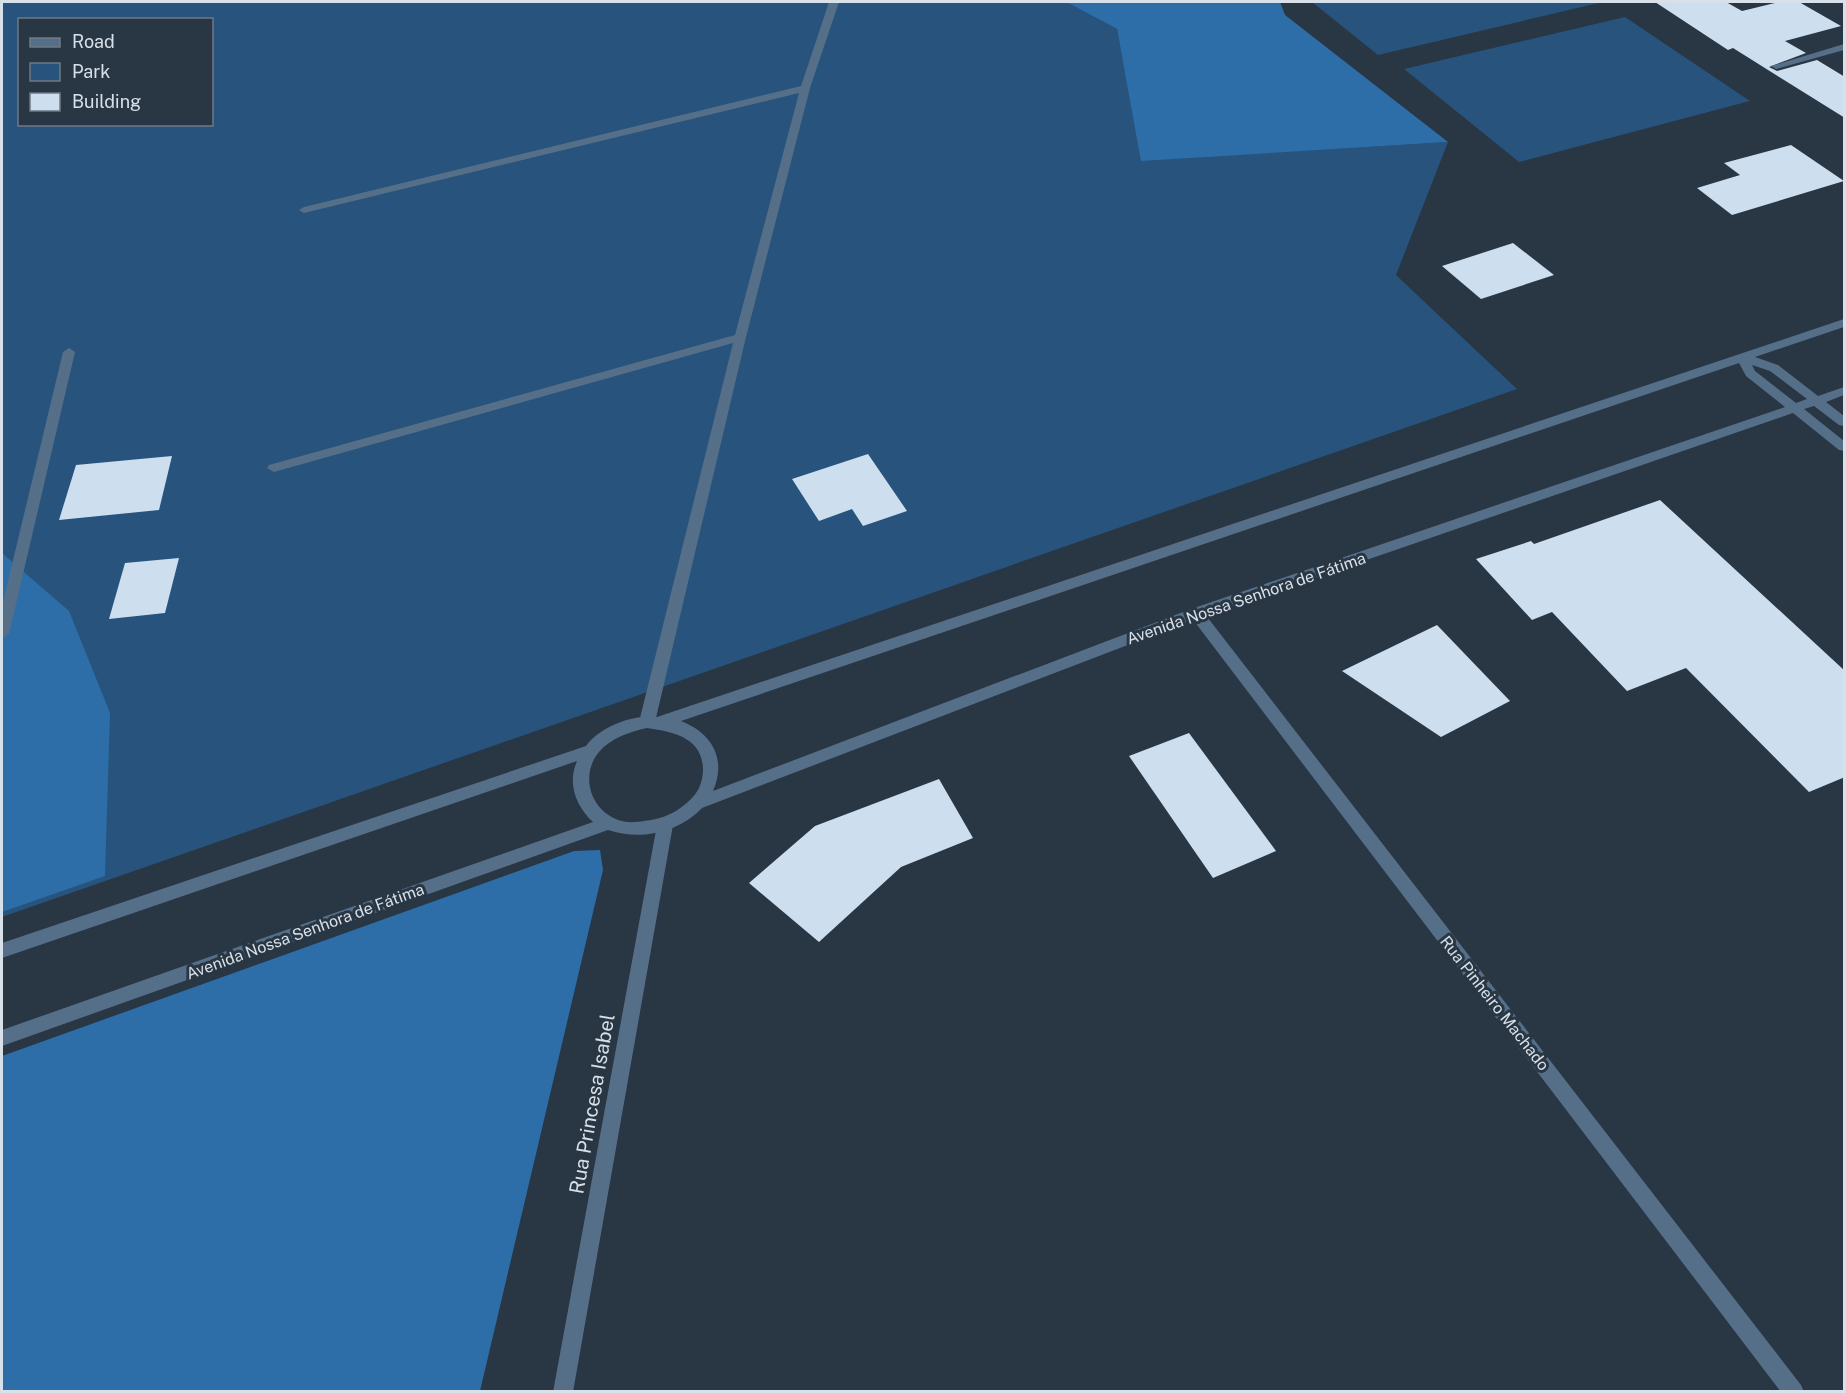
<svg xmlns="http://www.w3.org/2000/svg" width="1846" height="1393" viewBox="0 0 1846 1393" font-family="'Public Sans',sans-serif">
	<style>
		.green { fill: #27537c; fill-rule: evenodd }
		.forest { fill: #2d6ea8 }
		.building { fill: #cddeef }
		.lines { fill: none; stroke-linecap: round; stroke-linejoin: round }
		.service { fill: #556f89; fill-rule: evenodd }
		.minor { fill: #556f89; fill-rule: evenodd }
		.tertiary { fill: #556f89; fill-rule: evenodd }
		.labels { text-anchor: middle; stroke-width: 6; stroke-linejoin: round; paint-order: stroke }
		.street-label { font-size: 16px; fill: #d8e0e9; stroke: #293643 }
		.near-street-label { font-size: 20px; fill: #d8e0e9; stroke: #293643 }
	</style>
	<rect width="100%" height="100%" fill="#293643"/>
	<!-- green -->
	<g class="green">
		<path d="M 2,2 L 1066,2 L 1117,29 L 1142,160 L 1448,142 L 1396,275 L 1517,389 L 2,917 ZM 20,20 L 212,20 L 212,124 L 20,124 Z"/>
		<path d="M 1312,2 L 1603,2 L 1378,55 Z"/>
		<path d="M 1625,17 L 1750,101 L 1519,162 L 1404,69 Z"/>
	</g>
	<!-- forest -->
	<g class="forest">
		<path d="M 1066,2 L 1280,2 L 1285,15 L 1448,142 L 1141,161 L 1117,29 Z"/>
		<path d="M 2,553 L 69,611 L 110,713 L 105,876 L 2,912 Z"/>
		<path d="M 600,850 L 603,870 L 480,1391 L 2,1391 L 2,1056 L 574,851 Z"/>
	</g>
	<!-- building -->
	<g class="building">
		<path d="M 1655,2 L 1726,2 L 1742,11 L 1779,2 L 1799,2 L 1841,26 L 1785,41 L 1806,53 L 1769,67 L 1777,71 L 1817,60 L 1845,77 L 1845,118 L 1733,48 L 1728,50 Z"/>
		<path d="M 1791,145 L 1844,181 L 1732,215 L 1697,188 L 1740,175 L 1724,163 Z"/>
		<path d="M 1513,243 L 1554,275 L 1481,299 L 1442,266 Z"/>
		<path d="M 868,454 L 907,511 L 863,526 L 852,509 L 819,521 L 792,479 Z"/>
		<path d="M 172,456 L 159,510 L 59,520 L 76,465 Z"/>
		<path d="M 1660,500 L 1845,671 L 1845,777 L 1809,792 L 1686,668 L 1627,691 L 1552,612 L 1532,620 L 1476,559 L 1531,541 L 1534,544 Z"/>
		<path d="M 179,558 L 165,613 L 109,619 L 125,563 Z"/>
		<path d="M 1437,625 L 1510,701 L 1441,737 L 1342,671 Z"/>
		<path d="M 1189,733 L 1276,851 L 1213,878 L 1129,756 Z"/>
		<path d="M 939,779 L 973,838 L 901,867 L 819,942 L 749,883 L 815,826 Z"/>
	</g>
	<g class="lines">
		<!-- service -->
		<path class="service" d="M 69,348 L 75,352 L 9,634 L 2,639 L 2,606 L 63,352 Z"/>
		<!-- minor -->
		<g class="minor">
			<path d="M 829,2 L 839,2 L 810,88 L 746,337 L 655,722 L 652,726 L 642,726 L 639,722 L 733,343 L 274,472 L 267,468 L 269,465 L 735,335 L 799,93 L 304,213 L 299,210 L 304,207 L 801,86 Z"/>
			<path d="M 1844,44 L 1844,50 L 1776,69 L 1771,66 Z"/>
			<path d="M 1196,608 L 1201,609 L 1801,1385 L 1804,1392 L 1781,1392 L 1191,617 L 1189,613 L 1191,609 Z"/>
			<path d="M 665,818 L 671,820 L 673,825 L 573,1392 L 553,1392 L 657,825 L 659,820 Z"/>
		</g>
		<!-- tertiary -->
		<path class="tertiary" d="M 1844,319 L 1844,327 L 1755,357 L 1778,365 L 1818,396 L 1844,387 L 1844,395 L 1826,402 L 1844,416 L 1844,426 L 1839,425 L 1814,406 L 1804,409 L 1844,441 L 1844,451 L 1839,450 L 1793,413 L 1201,617 L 702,808 C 678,833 640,841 608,830 L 2,1046 L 2,1030 L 593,822 C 576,806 567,784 577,761 L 2,958 L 2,943 L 586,746 C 600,727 633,714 657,717 ZM 1739,363 L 1746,376 L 1785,407 L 1191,609 L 713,791 C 727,759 712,733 681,721 ZM 1752,365 L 1770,371 L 1807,399 L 1796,403 L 1755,371 ZM 647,728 C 673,732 702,737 703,769 C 703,779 700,790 692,798 C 678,812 664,819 644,821 C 637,822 629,823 622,821 C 591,813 579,776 599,752 C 611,738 629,732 647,728 Z"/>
	</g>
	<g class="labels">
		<!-- street labels -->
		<g class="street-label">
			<text transform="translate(1246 598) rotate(-19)" y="6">Avenida Nossa Senhora de Fátima</text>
			<text transform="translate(305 931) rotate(-20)" y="6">Avenida Nossa Senhora de Fátima</text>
			<text transform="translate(1495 1003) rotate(52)" y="6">Rua Pinheiro Machado</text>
		</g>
		<!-- near-street labels -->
		<g class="near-street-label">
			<text transform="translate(592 1104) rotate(-80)" y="7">Rua Princesa Isabel</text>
		</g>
	</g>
	<!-- border -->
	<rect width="1846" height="1393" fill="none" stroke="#d8e0e9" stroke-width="6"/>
	<!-- legend -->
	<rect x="18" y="18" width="195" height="108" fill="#293643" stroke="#6f7a85" stroke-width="1.5"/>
	<rect x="30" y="38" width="30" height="9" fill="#556f89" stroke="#6f7a85" stroke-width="1.5"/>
	<text x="72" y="48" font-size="18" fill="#d8e0e9">Road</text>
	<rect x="30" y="63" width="30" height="18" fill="#27537c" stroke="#6f7a85" stroke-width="1.5"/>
	<text x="72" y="78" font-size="18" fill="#d8e0e9">Park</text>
	<rect x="30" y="93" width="30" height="18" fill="#cddeef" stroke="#6f7a85" stroke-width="1.5"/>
	<text x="72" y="108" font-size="18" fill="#d8e0e9">Building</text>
</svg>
